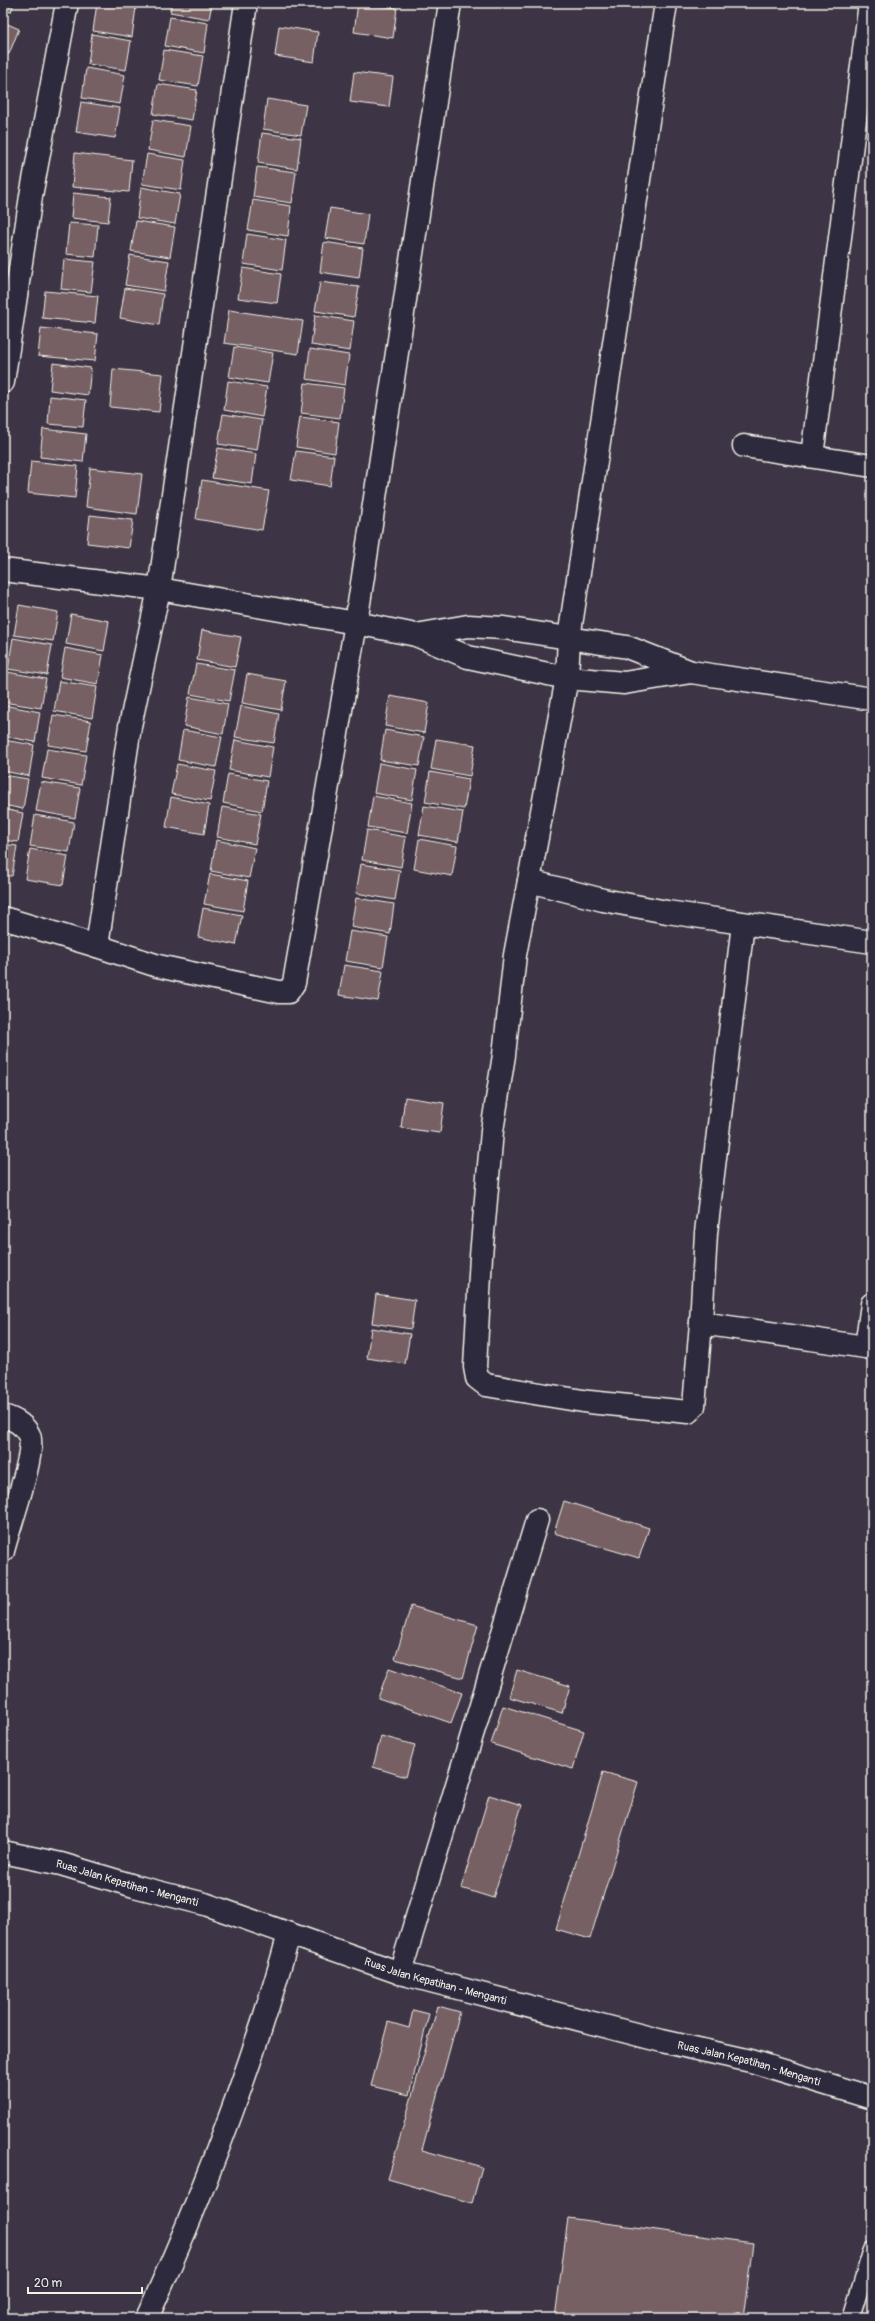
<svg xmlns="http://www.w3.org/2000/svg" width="875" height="2321" viewBox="0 0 875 2321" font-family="Pangolin,sans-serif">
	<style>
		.building { fill: #766064; stroke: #f4f1e8 }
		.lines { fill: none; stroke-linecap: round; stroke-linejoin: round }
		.service-casing { stroke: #f4f1e8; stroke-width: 19 }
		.minor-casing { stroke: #f4f1e8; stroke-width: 25 }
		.secondary-casing { stroke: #f4f1e8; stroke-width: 25 }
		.service { stroke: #2f2a3d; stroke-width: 16 }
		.minor { stroke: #2f2a3d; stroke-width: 22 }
		.secondary { stroke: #2f2a3d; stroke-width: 22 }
		.labels { text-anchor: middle; stroke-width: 3; stroke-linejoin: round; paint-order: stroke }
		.street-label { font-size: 11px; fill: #f4f1e8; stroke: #2f2a3d }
	</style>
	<rect width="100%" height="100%" fill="#3d3545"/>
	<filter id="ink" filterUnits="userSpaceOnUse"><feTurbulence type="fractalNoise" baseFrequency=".025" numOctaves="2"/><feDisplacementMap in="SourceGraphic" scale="8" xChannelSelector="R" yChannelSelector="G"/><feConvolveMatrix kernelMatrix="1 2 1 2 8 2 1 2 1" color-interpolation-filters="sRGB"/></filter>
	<g filter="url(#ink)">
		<!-- building -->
		<g class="building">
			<path d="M 3,3 L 14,3 L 11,12 L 3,9 Z"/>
			<path d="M 97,3 L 136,7 L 132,37 L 93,31 Z"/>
			<path d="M 172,3 L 212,3 L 209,19 L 170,12 Z"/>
			<path d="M 358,3 L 397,8 L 393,38 L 354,32 Z"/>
			<path d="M 170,17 L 208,23 L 204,53 L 165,46 Z"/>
			<path d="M 3,22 L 19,29 L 9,54 L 3,52 Z"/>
			<path d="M 279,26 L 318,32 L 314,62 L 275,56 Z"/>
			<path d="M 92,34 L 131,41 L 126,70 L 88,64 Z"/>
			<path d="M 164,50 L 203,56 L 198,86 L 159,80 Z"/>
			<path d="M 86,68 L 125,75 L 120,104 L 82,98 Z"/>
			<path d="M 354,72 L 393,77 L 389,107 L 350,102 Z"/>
			<path d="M 158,84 L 197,90 L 192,120 L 153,114 Z"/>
			<path d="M 267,99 L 306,105 L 301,135 L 263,129 Z"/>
			<path d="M 81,102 L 120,108 L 115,138 L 76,132 Z"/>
			<path d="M 153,120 L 191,126 L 186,157 L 148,150 Z"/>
			<path d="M 262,133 L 301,138 L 297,169 L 258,163 Z"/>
			<path d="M 75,153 L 132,160 L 129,192 L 72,187 Z"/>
			<path d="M 147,154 L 185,160 L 181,190 L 142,184 Z"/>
			<path d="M 257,167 L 296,172 L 292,203 L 253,197 Z"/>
			<path d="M 141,187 L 180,194 L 175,224 L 137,218 Z"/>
			<path d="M 73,193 L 111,197 L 108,222 L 71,218 Z"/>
			<path d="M 253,200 L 291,206 L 288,236 L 248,230 Z"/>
			<path d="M 330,208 L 368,214 L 364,244 L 325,238 Z"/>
			<path d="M 136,221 L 175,227 L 170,257 L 131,251 Z"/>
			<path d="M 69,223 L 98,225 L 95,257 L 66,254 Z"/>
			<path d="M 247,234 L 286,240 L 282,270 L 243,264 Z"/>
			<path d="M 324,242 L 363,248 L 359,278 L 320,272 Z"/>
			<path d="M 130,255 L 169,261 L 164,291 L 125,285 Z"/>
			<path d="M 64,259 L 95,262 L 91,292 L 61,289 Z"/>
			<path d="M 243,268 L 281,274 L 277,303 L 238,298 Z"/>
			<path d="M 320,282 L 359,287 L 354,317 L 315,311 Z"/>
			<path d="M 125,288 L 163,294 L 159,325 L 120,318 Z"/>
			<path d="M 45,291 L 98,296 L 95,323 L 42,318 Z"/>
			<path d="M 229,310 L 303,321 L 298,354 L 224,343 Z"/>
			<path d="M 315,315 L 354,321 L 350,351 L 311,345 Z"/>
			<path d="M 41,328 L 98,334 L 95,361 L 38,356 Z"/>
			<path d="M 234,347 L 273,353 L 268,383 L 229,377 Z"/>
			<path d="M 310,349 L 349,355 L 345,385 L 306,379 Z"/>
			<path d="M 53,363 L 91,368 L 88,395 L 50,390 Z"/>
			<path d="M 113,369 L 163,374 L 159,412 L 110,407 Z"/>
			<path d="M 228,381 L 267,387 L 262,417 L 224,410 Z"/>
			<path d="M 305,383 L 344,388 L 340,418 L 301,413 Z"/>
			<path d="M 50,396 L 86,400 L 83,427 L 48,424 Z"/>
			<path d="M 223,414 L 262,420 L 257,450 L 218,444 Z"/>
			<path d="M 300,417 L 339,422 L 335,453 L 296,447 Z"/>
			<path d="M 43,429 L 86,434 L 83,462 L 40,457 Z"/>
			<path d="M 218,448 L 256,454 L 252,484 L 212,478 Z"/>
			<path d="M 296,451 L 334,456 L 330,486 L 291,480 Z"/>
			<path d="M 31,461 L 78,466 L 75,498 L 28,493 Z"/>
			<path d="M 90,468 L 142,474 L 137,514 L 86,507 Z"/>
			<path d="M 202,480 L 269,491 L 262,530 L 196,519 Z"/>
			<path d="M 90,515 L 133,520 L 129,548 L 87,543 Z"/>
			<path d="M 19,605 L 58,612 L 53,641 L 14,635 Z"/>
			<path d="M 71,614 L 109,621 L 104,651 L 66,644 Z"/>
			<path d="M 202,630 L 241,637 L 235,667 L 197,660 Z"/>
			<path d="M 13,638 L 52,645 L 47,675 L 8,669 Z"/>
			<path d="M 65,648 L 103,655 L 98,684 L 60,677 Z"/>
			<path d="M 196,664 L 235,670 L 229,701 L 190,694 Z"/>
			<path d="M 7,672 L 46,679 L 41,708 L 3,702 Z"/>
			<path d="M 247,674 L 286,681 L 281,710 L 242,703 Z"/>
			<path d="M 59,681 L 97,687 L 92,718 L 54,711 Z"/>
			<path d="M 390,696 L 429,703 L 424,733 L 385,726 Z"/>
			<path d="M 189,697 L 228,704 L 223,734 L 184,726 Z"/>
			<path d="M 3,705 L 40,712 L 35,742 L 3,736 Z"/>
			<path d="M 241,706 L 279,714 L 274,743 L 235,737 Z"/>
			<path d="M 53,715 L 91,721 L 86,751 L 48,745 Z"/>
			<path d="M 183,730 L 222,737 L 216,767 L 178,760 Z"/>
			<path d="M 385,730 L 424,737 L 419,766 L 380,760 Z"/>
			<path d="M 436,739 L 475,745 L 470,776 L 431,769 Z"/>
			<path d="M 3,740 L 34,745 L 29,776 L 3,771 Z"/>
			<path d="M 235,740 L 273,747 L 268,777 L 229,770 Z"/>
			<path d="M 47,749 L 86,755 L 81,785 L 42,778 Z"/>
			<path d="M 379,763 L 417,770 L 412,800 L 374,793 Z"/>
			<path d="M 177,764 L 216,771 L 210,801 L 171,794 Z"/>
			<path d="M 430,772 L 469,779 L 464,809 L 425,802 Z"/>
			<path d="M 228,774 L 267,781 L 262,811 L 223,803 Z"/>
			<path d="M 3,775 L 28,779 L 23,809 L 3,805 Z"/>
			<path d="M 41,782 L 80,788 L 75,818 L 36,811 Z"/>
			<path d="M 373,796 L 412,803 L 407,833 L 368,827 Z"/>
			<path d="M 171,797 L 209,805 L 204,834 L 166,827 Z"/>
			<path d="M 424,806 L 463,812 L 458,842 L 419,835 Z"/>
			<path d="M 222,807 L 261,814 L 255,844 L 217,837 Z"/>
			<path d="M 3,809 L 23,813 L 18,842 L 3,840 Z"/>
			<path d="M 35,815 L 74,822 L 69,852 L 30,846 Z"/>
			<path d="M 367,830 L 406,837 L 401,867 L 362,860 Z"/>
			<path d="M 419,839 L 457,846 L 452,876 L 414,869 Z"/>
			<path d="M 216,840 L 255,848 L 249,878 L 211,871 Z"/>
			<path d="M 3,844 L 17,846 L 12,876 L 3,875 Z"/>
			<path d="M 30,849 L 68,856 L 63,885 L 25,879 Z"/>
			<path d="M 361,864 L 400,870 L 395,900 L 356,893 Z"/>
			<path d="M 210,874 L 248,881 L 243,911 L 204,904 Z"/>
			<path d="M 356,898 L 394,904 L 390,934 L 351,927 Z"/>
			<path d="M 203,908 L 242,915 L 236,945 L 198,937 Z"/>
			<path d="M 350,931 L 388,937 L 383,967 L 345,961 Z"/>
			<path d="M 344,965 L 383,971 L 378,1001 L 339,995 Z"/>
			<path d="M 405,1097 L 444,1103 L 440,1133 L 401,1128 Z"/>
			<path d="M 376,1294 L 415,1300 L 411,1329 L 372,1323 Z"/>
			<path d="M 371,1328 L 410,1334 L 405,1364 L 367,1358 Z"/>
			<path d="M 564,1501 L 649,1528 L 639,1558 L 554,1533 Z"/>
			<path d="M 411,1606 L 478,1625 L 463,1678 L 395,1659 Z"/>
			<path d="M 389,1668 L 462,1693 L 451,1723 L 378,1698 Z"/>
			<path d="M 517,1670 L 570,1686 L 562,1713 L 509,1697 Z"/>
			<path d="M 503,1706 L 584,1731 L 573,1769 L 491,1744 Z"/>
			<path d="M 381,1736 L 415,1745 L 406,1777 L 373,1767 Z"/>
			<path d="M 603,1772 L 638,1782 L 590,1939 L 556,1929 Z"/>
			<path d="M 489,1795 L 522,1805 L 493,1898 L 461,1888 Z"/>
			<path d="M 438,2006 L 460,2012 L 422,2150 L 482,2167 L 472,2203 L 388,2179 Z"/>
			<path d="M 413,2010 L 429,2014 L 409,2095 L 371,2086 L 388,2022 L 409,2028 Z"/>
			<path d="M 568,2218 L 753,2243 L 743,2318 L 555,2318 Z"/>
		</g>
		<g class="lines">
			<defs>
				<path id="service" d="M 851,2318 L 872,2249"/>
				<g id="minor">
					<path d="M 666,3 L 569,638 L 567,678 L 515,955 L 504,1055 L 492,1131 L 481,1256 L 475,1367 L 477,1378 L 486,1385 L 589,1402 L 688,1412 L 694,1406 L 701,1323 L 872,1348"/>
					<path d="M 3,382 L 31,196 L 67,3"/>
					<path d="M 744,446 L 872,466"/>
					<path d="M 812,456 L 870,3"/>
					<path d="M 3,570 L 159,589 L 356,623 L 416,635 L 468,657 L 567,678 L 624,683 L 691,672"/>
					<path d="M 416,635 L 468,626 L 504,628 L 627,647 L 691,672 L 872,699"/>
					<path d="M 529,881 L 603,900 L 667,912 L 872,942"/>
					<path d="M 3,918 L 97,946 L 130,726 L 159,589 L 246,3"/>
					<path d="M 97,946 L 158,966 L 279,992 L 288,992 L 294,983 L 356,623 L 450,3"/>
					<path d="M 701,1323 L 706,1233 L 743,924"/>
					<path d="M 866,1347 L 872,1304"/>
					<path d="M 3,1416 C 14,1419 24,1424 29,1435 C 37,1451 8,1529 3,1551"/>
					<path d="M 400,1973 L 537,1520"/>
					<path d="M 147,2318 C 203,2194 253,2066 289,1934"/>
				</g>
				<g id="secondary">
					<path id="s1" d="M 3,1852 L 61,1864 L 134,1886 L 205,1904 L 400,1973 L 662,2041 L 751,2061 L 872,2098"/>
				</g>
			</defs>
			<!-- service casing -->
			<use href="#service" class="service-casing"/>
			<!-- minor casing -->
			<use href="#minor" class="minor-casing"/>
			<!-- secondary casing -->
			<use href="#secondary" class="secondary-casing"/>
			<!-- service -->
			<use href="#service" class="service"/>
			<!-- minor -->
			<use href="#minor" class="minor"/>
			<!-- secondary -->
			<use href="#secondary" class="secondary"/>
		</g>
	</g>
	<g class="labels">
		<!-- street labels -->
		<g class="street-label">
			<text dy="4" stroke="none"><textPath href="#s1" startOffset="128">Ruas Jalan Kepatihan - Menganti</textPath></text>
			<text dy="4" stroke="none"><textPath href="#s1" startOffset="452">Ruas Jalan Kepatihan - Menganti</textPath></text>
			<text dy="4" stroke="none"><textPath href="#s1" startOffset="776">Ruas Jalan Kepatihan - Menganti</textPath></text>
		</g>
	</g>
	<!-- margin -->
	<rect width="875" height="2321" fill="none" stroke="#2f2a3d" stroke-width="16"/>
	<rect x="8" y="8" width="859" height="2305" fill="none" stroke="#f4f1e8" stroke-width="1.5" filter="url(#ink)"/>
	<!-- scale -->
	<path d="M28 2287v6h114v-6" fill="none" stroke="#f4f1e8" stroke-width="2"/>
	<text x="34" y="2287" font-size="12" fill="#f4f1e8" stroke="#2f2a3d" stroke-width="3" paint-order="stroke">20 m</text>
</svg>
